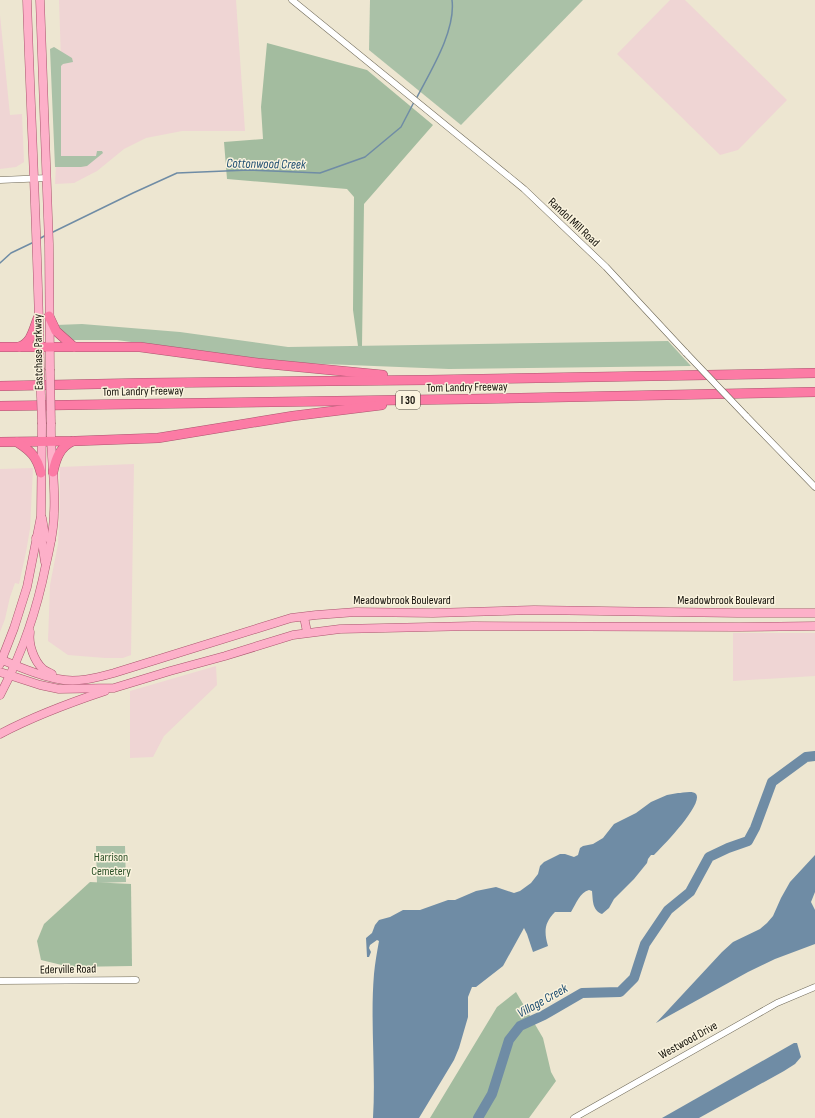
<svg xmlns="http://www.w3.org/2000/svg" width="815" height="1118" viewBox="0 0 815 1118" font-family="'Sofia Sans Condensed',sans-serif">
	<style>
		.commercial { fill: #efd5d4 }
		.green { fill: #aac1a7 }
		.forest { fill: #a3bc9f }
		.water { fill: #6f8ca5 }
		.lines { fill: none; stroke-linecap: round; stroke-linejoin: round }
		.stream { stroke: #6f8ca5; stroke-width: 1.5 }
		.river { stroke: #6f8ca5; stroke-width: 10 }
		.minor-casing { stroke: #6d6756; stroke-width: 7 }
		.major-casing { stroke: #aa556e; stroke-width: 9 }
		.highway-casing { stroke: #aa556e; stroke-width: 10 }
		.minor { stroke: #fff; stroke-width: 6 }
		.major { stroke: #fdb0c9; stroke-width: 8 }
		.highway { stroke: #fc7ba5; stroke-width: 9 }
		.minor-bridge-casing { stroke: #6d6756; stroke-width: 7; stroke-linecap: butt }
		.major-bridge-casing { stroke: #aa556e; stroke-width: 9; stroke-linecap: butt }
		.minor-bridge { stroke: #fff; stroke-width: 6 }
		.major-bridge { stroke: #fdb0c9; stroke-width: 8 }
		.labels { text-anchor: middle; stroke-width: 3; stroke-linejoin: round; paint-order: stroke }
		.shield { fill: #faf3de; stroke: #575348; stroke-width: 1 }
		.shield-label { font-size: 11px; font-weight: bold; fill: #110f08 }
		.street-label { font-size: 12px; fill: #110f08; stroke: #faf3de }
		.park-label { font-size: 12px; fill: #2c5128; stroke: #faf3de }
		.water-label { font-size: 13px; font-style: italic; fill: #1d4d71; stroke: #faf3de }
	</style>
	<rect width="100%" height="100%" fill="#ede6d1"/>
	<!-- commercial -->
	<g class="commercial">
		<path d="M 59,0 L 236,0 L 245,131 L 182,131 L 146,138 L 124,149 L 97,171 L 74,183 L 55,184 L 61,60 Z"/>
		<path d="M 670,0 L 685,0 L 787,100 L 738,150 L 720,155 L 617,54 Z"/>
		<path d="M 0,15 L 10,115 L 22,114 L 24,162 L 16,167 L 0,169 Z"/>
		<path d="M 134,464 L 131,655 L 123,658 L 105,658 L 68,655 L 48,641 L 50,585 L 58,544 L 60,505 L 60,467 Z"/>
		<path d="M 33,468 L 30,529 L 26,552 L 19,584 L 15,583 L 10,597 L 5,619 L 0,632 L 0,469 Z"/>
		<path d="M 733,633 L 815,633 L 815,676 L 733,681 Z"/>
		<path d="M 216,666 L 217,685 L 164,736 L 153,757 L 130,758 L 130,691 Z"/>
	</g>
	<!-- green -->
	<g class="green">
		<path d="M 370,0 L 583,0 L 461,125 L 369,50 Z"/>
		<path d="M 54,47 L 72,58 L 73,62 L 63,64 L 61,66 L 61,156 L 96,156 L 97,151 L 102,151 L 103,153 L 87,166 L 81,167 L 55,167 L 50,49 Z"/>
		<path d="M 82,324 L 180,332 L 288,347 L 668,341 L 691,366 L 449,369 L 274,362 L 117,340 L 73,340 L 61,333 L 56,325 Z"/>
		<path d="M 96,846 L 125,846 L 126,882 L 97,883 Z"/>
	</g>
	<!-- forest -->
	<g class="forest">
		<path d="M 267,43 L 367,70 L 433,125 L 364,204 L 362,346 L 358,346 L 353,310 L 354,197 L 347,189 L 227,179 L 224,142 L 263,139 L 261,107 Z"/>
		<path d="M 90,882 L 131,884 L 132,966 L 70,967 L 41,960 L 37,941 L 44,924 Z"/>
		<path d="M 516,992 L 543,1038 L 551,1072 L 556,1081 L 529,1118 L 430,1118 L 497,1007 Z"/>
	</g>
	<!-- water -->
	<g class="water">
		<path d="M 678,793 C 682,793 693,790 696,794 C 704,804 662,847 654,855 L 651,855 L 648,859 L 647,863 L 634,879 L 614,899 L 609,908 L 602,914 C 592,910 593,900 592,891 L 589,890 C 580,892 576,904 571,912 L 555,912 C 544,923 544,932 548,946 L 533,952 L 527,934 L 524,928 L 503,966 L 476,987 L 472,987 L 468,997 L 468,1017 L 459,1048 L 454,1060 L 419,1118 L 373,1118 C 376,1070 370,1022 374,974 C 375,963 377,952 379,941 L 377,940 L 370,945 L 369,948 L 371,952 L 369,957 L 367,957 L 366,938 L 372,933 L 375,925 L 379,920 L 390,917 L 403,910 L 420,910 L 448,900 L 455,900 L 476,891 L 496,887 L 514,893 L 520,891 L 531,883 L 538,874 L 540,866 L 544,862 L 560,854 L 565,854 L 574,857 L 578,855 L 580,848 L 583,846 L 593,844 L 603,838 L 614,824 L 636,813 L 651,802 L 667,795 Z"/>
		<path d="M 815,855 L 815,892 L 811,902 L 815,910 L 815,944 L 775,959 L 748,972 L 656,1023 L 722,952 L 733,942 L 760,929 L 767,923 L 773,916 L 781,898 L 790,882 Z"/>
		<path d="M 794,1043 L 797,1043 L 801,1057 L 795,1064 L 784,1071 L 699,1118 L 662,1118 Z"/>
	</g>
	<g class="lines">
		<!-- stream -->
		<g class="stream">
			<path d="M 416,99 C 430,72 456,31 452,0"/>
			<path d="M 51,233 L 133,193 L 177,173 L 249,170 L 320,173 L 365,157 L 401,127 L 414,102"/>
			<path d="M 39,239 L 46,235"/>
			<path d="M 0,263 L 11,253 L 34,242"/>
		</g>
		<!-- river -->
		<path class="river" d="M 478,1118 L 492,1094 L 509,1040 L 520,1026 L 544,1015 L 582,993 L 620,992 L 634,978 L 645,944 L 668,910 L 690,892 L 709,857 L 728,848 L 748,841 L 755,828 L 772,782 L 806,757 L 815,756"/>
		<defs>
			<g id="minor">
				<path d="M 292,0 L 524,189 L 606,267 L 686,353"/>
				<path d="M 0,180 L 47,178"/>
				<path d="M 746,416 L 815,487"/>
				<path d="M 0,981 L 136,980"/>
				<path d="M 574,1118 L 777,1003 L 815,987"/>
			</g>
			<g id="major">
				<path d="M 27,0 C 31,123 38,245 40,368"/>
				<path d="M 40,0 L 49,244 L 50,369"/>
				<path d="M 42,518 L 45,536 L 51,540"/>
				<path d="M 36,538 L 41,540 L 42,542 L 45,562"/>
				<path d="M 304,617 L 307,632"/>
				<path d="M 30,632 C 28,644 34,661 43,669 C 45,671 49,672 52,674"/>
				<path d="M 2,660 C 20,667 39,676 58,679 C 77,683 96,678 114,673 L 291,618 L 316,615 L 356,612 L 433,613 L 534,610 L 737,613 L 815,613"/>
				<path d="M 0,664 L 14,628 L 27,587 L 41,516 L 42,424"/>
				<path d="M 0,672 L 40,685 L 59,689 L 114,688 L 170,671 L 225,656 L 293,635 L 340,629 L 473,626 L 739,627 L 815,626"/>
				<path d="M 0,695 C 22,654 37,610 46,564 C 50,547 54,530 54,513 C 56,483 50,454 51,424"/>
				<path d="M 0,734 C 34,716 69,703 105,691"/>
			</g>
			<g id="highway">
				<path d="M 49,316 L 56,331 L 74,347"/>
				<path d="M 0,347 L 140,347 L 258,363 L 383,375"/>
				<path d="M 19,347 C 32,342 33,330 38,318"/>
				<path d="M 0,386 L 146,383 L 428,380 L 815,373"/>
				<path d="M 0,406 L 470,399 L 815,392"/>
				<path d="M 0,442 L 76,441 L 158,438 L 293,416 L 382,405"/>
				<path d="M 17,442 C 31,451 37,457 41,473"/>
				<path d="M 53,472 C 56,458 60,447 73,441"/>
			</g>
		</defs>
		<!-- minor casing -->
		<use href="#minor" class="minor-casing"/>
		<!-- major casing -->
		<use href="#major" class="major-casing"/>
		<!-- highway casing -->
		<use href="#highway" class="highway-casing"/>
		<!-- minor -->
		<use href="#minor" class="minor"/>
		<!-- major -->
		<use href="#major" class="major"/>
		<!-- highway -->
		<use href="#highway" class="highway"/>
		<defs>
			<path id="minor-bridge" d="M 686,353 L 746,416"/>
			<g id="major-bridge">
				<path d="M 40,368 L 42,424"/>
				<path d="M 50,369 L 51,424"/>
			</g>
		</defs>
		<!-- minor-bridge casing -->
		<use href="#minor-bridge" class="minor-bridge-casing"/>
		<!-- major-bridge casing -->
		<use href="#major-bridge" class="major-bridge-casing"/>
		<!-- minor-bridge -->
		<use href="#minor-bridge" class="minor-bridge"/>
		<!-- major-bridge -->
		<use href="#major-bridge" class="major-bridge"/>
	</g>
	<g class="labels">
		<!-- shield labels -->
		<rect class="shield" x="396" y="391" width="24" height="18" rx="3"/>
		<g class="shield-label">
			<text x="408" y="404">I 30</text>
		</g>
		<!-- street labels -->
		<g class="street-label">
			<text transform="translate(574 222) rotate(43)" y="4">Randol Mill Road</text>
			<text transform="translate(38 352) rotate(-91)" y="4">Eastchase Parkway</text>
			<text transform="translate(467 387) rotate(-1)" y="4">Tom Landry Freeway</text>
			<text transform="translate(143 391) rotate(-1)" y="4">Tom Landry Freeway</text>
			<text x="402" y="604">Meadowbrook Boulevard</text>
			<text x="726" y="604">Meadowbrook Boulevard</text>
			<text transform="translate(68 969) rotate(-1)" y="4">Ederville Road</text>
			<text transform="translate(688 1040) rotate(-29)" y="4">Westwood Drive</text>
		</g>
		<!-- park labels -->
		<g class="park-label">
			<text x="111" y="861">Harrison<tspan x="111" dy="14">Cemetery</tspan></text>
		</g>
		<!-- water labels -->
		<g class="water-label">
			<text transform="translate(266 163) rotate(1)" y="5">Cottonwood Creek</text>
			<text transform="translate(542 1000) rotate(-29)" y="5">Village Creek</text>
		</g>
	</g>
</svg>
